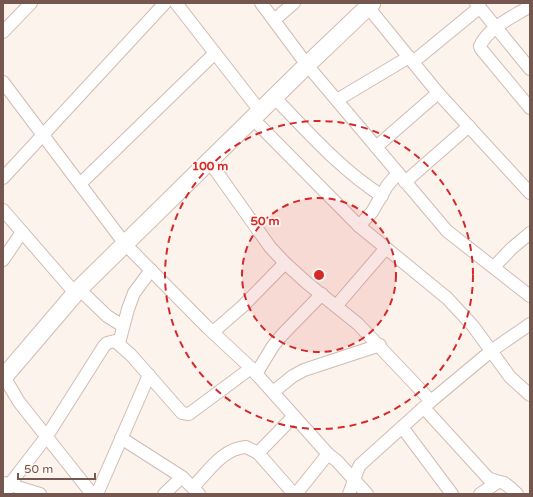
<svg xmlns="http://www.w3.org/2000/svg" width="533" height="497" viewBox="0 0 533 497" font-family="'Varela Round',sans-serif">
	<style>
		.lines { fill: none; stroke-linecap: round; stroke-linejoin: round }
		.street-casing { stroke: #d0bcb4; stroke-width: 14 }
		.secondary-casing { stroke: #d3bbb1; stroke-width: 19 }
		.street { stroke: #fff; stroke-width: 12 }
		.secondary { stroke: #fff; stroke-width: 17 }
		.ring { fill: none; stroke: #d62828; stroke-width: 2; stroke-dasharray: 7 5 }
		.centre { fill: #d62828; stroke: #fef8f2; stroke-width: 2 }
		.ring-label { font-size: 12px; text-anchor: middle; font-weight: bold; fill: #d62828; stroke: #fef8f2; stroke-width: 3.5; stroke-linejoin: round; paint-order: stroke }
	</style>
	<rect width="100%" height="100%" fill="#fcf3ec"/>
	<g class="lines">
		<defs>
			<g id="street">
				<path d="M 176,3 L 260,111"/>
				<path d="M 261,3 L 307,65 L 447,231 L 530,296"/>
				<path d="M 476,3 L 530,69"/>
				<path d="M 530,6 C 513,17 489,27 480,46 L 481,49 L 530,108"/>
				<path d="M 368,7 L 438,93 L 530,193"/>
				<path d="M 274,20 L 294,3"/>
				<path d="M 3,32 L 31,3"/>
				<path d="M 413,62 L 480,7"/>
				<path d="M 3,82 L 125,244 L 207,327 L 251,368 L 328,454 L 337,461 L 367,494"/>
				<path d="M 274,97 C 308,132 340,169 382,196"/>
				<path d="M 337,100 L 409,57"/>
				<path d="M 252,118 L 359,226 L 447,298 L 473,326 L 510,377 L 530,395"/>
				<path d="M 376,147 L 438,93"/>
				<path d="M 209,161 L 270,247 L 285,263 L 307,283 L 358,324 L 431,401"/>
				<path d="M 3,178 L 165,3"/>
				<path d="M 405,182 L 469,126"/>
				<path d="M 80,184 L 215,53"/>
				<path d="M 3,210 L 75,293"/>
				<path d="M 359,226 L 372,212 L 387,186 L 398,173"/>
				<path d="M 3,260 L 22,232"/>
				<path d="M 494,267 L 511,249 L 530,233"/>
				<path d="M 79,289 L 107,316 L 123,326"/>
				<path d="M 337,305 L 386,248"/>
				<path d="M 213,332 L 243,306 L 285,263"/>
				<path d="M 119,343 L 128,309 L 134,293 L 151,270"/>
				<path d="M 256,374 L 273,346 L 282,335 L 322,294"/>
				<path d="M 3,375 L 19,402 L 92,494"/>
				<path d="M 273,392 L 293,376 L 304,370 L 380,345"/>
				<path d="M 424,408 L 488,478 C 493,481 498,481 504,483 C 509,486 513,490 517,494"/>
				<path d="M 402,427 L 452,494"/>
				<path d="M 121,438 L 182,477 L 199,494"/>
				<path d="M 258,453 L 294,416"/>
				<path d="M 4,483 L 40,494"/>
				<path d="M 193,487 C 208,472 223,448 246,447 L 258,453 L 294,494"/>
				<path d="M 5,494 L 10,484 L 47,436 L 104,346 L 107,343 L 115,341 L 131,355 L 182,413 L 189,414 L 251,368"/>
				<path d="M 97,494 L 149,375"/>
				<path d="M 164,494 L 182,477"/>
				<path d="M 296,494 L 328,454"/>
				<path d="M 349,494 L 358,469 L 360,465 L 431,401 L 491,351 L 530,324"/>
				<path d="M 480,494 L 498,482"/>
			</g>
			<path id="secondary" d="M 3,378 L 79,289 L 307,65 L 372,3"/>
		</defs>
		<!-- street casing -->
		<use href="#street" class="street-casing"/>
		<!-- secondary casing -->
		<use href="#secondary" class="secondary-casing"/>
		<!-- street -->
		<use href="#street" class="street"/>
		<!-- secondary -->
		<use href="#secondary" class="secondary"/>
	</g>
	<!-- distance rings -->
	<circle cx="319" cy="275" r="77" fill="#d62828" fill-opacity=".12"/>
	<g class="ring">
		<circle cx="319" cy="275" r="77"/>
		<circle cx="319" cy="275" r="154"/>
	</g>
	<circle cx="319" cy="275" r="6" class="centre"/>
	<g class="ring-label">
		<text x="210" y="170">100 m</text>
		<text x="265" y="225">50 m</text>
	</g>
	<!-- border -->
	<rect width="533" height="497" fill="none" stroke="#76574f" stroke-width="8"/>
	<!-- scale -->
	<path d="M18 473v6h77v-6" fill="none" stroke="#76574f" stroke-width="2"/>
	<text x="24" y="473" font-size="12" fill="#76574f" stroke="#fef8f2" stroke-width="3" paint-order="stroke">50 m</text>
</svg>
